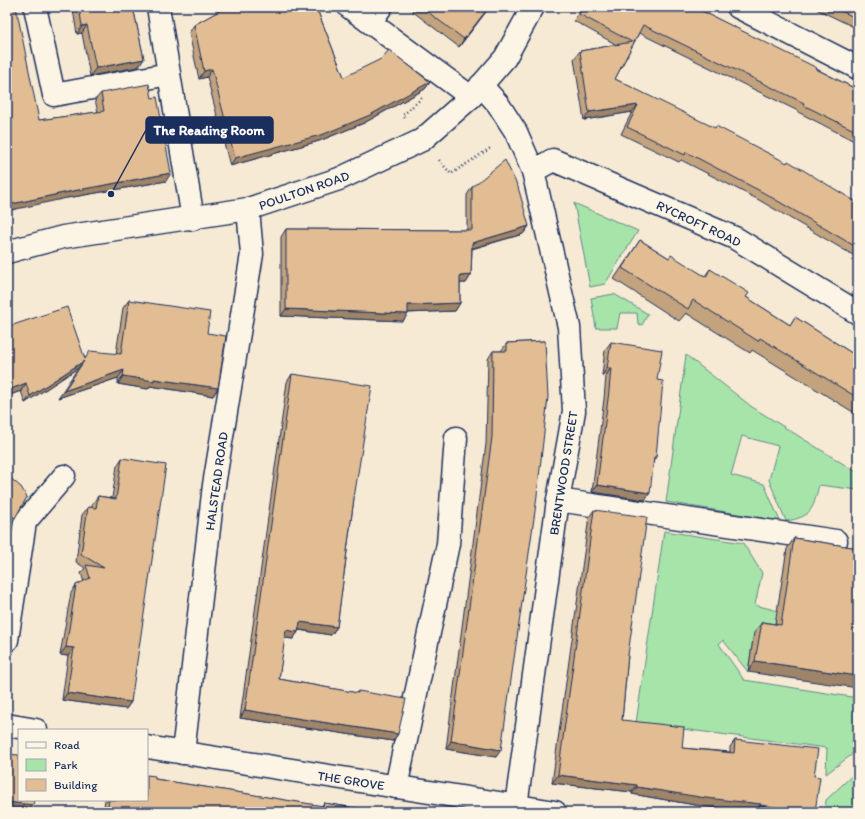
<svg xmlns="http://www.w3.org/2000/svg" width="865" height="819" viewBox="0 0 865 819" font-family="Itim,sans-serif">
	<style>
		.green { fill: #a7e4aa; stroke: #618a84 }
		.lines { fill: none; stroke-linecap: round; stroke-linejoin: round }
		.minor-casing { stroke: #1b2f5e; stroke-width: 25 }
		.major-casing { stroke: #1b2f5e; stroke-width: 25 }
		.path { stroke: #1b2f5e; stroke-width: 2.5; stroke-dasharray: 1 3; stroke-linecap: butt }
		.minor { stroke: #fcf5e5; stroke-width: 22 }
		.major { stroke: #fcf5e5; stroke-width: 22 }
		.wall { fill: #c2a37e; stroke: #1b2f5e }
		.shaded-wall { fill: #9e8467; stroke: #1b2f5e }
		.building { fill: #e2bd93; stroke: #1b2f5e }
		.labels { text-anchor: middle; stroke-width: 3; stroke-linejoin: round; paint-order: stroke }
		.street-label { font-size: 13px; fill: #1b2f5e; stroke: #fcf5e5 }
		.leader { fill: none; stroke: #1b2f5e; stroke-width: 1.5 }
		.callout-dot { fill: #1b2f5e; stroke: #fcf5e5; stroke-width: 1.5 }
		.callout { fill: #1b2f5e; stroke: #1b2f5e; stroke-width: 1.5 }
		.callout-label { font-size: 14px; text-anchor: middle; font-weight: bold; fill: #fff }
	</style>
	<rect width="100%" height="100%" fill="#f7ead5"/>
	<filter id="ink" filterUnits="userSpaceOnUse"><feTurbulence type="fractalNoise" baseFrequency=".025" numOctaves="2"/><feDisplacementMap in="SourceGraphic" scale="8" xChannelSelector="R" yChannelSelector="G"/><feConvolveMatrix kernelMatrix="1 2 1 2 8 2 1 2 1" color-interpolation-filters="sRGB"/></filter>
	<g filter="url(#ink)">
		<!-- green -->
		<g class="green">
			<path d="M 574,203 L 638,231 L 605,284 L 590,287 Z"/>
			<path d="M 614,294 L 648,314 L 642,325 L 638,324 L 637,313 L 620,313 L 617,328 L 596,328 L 591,298 Z"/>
			<path d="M 686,355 L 752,407 L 858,473 L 858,490 L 819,485 C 813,509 812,517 786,521 L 769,480 L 778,446 L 742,436 L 731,475 L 764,484 L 780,521 L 666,502 Z"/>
			<path d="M 664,531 L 743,543 L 762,573 L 755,605 L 778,611 L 773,636 L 754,633 L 748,672 L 723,640 L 719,644 L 744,680 L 858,698 L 858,750 L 826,774 L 827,748 L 636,723 Z"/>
			<path d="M 858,770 L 858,812 L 825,812 L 826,800 Z"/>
		</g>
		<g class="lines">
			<defs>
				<g id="minor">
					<path d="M 35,7 L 54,95 L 169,74"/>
					<path d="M 158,7 L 193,219"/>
					<path d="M 349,7 L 471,97"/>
					<path d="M 738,7 L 858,68"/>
					<path d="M 370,22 L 381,7"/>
					<path d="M 481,85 L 498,104 L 516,132 L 533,171 L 569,327 L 574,411 L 558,500 L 516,806"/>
					<path d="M 533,171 L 553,160 L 735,238 L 858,313"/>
					<path d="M 558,500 L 836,541"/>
					<path d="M 7,640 L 25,522 L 64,476"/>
					<path d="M 7,725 L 36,730"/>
					<path d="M 147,747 L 555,812"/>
					<path d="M 183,753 L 214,485 L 252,254 L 248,209"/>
					<path d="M 396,787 L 448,544 L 456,438"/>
				</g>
				<path id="major" d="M 7,252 L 63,237 L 248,209 L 339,179 L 422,140 L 471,97 L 505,58 L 533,7"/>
			</defs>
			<!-- minor casing -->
			<use href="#minor" class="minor-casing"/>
			<!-- major casing -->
			<use href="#major" class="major-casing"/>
			<!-- path -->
			<g class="path">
				<path d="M 405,118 L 403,115 L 424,96"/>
				<path d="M 439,160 L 451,174 L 492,147"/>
			</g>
			<!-- minor -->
			<use href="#minor" class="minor"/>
			<!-- major -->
			<use href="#major" class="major"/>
		</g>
		<!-- wall -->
		<g class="wall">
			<path d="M 75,7 L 133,7 L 144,59 L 138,67 L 90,76 L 82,33 L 77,34 L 73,10 Z"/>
			<path d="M 224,7 L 316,7 L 344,77 L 430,82 L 425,89 L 364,123 L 319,141 L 230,166 L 207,77 L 199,79 L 189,33 L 194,25 L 225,8 Z"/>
			<path d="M 411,7 L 489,7 L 459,47 L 412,11 L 414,9 Z"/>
			<path d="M 581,7 L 694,7 L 858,90 L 858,143 L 798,112 L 798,111 L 639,33 L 615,79 L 858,203 L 858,258 L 759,200 L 681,160 L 679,162 L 621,134 L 632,112 L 584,120 L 574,59 L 580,51 L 617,45 L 574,21 Z"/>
			<path d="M 812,7 L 858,7 L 858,29 Z"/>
			<path d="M 101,93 L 166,181 L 67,198 L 39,120 L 98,112 L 95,100 Z"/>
			<path d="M 472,187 L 529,226 L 523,234 L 472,249 L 471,275 L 466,283 L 460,283 L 460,303 L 455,311 L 408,313 L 403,321 L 281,316 L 281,237 L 286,229 L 467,230 L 467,195 Z"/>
			<path d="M 640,240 L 669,258 L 705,276 L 710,269 L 746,297 L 790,325 L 795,317 L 858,357 L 858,415 L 752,350 L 750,353 L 686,313 L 679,321 L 614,279 Z"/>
			<path d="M 129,300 L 207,333 L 218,388 L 213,396 L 150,386 L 148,389 L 118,384 L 118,378 L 58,398 L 78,368 L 25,403 L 21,391 L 7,396 L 7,327 L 85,358 L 116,354 L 123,308 Z"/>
			<path d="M 545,341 L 496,757 L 446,749 L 486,444 L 488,359 L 493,351 L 501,351 L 507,343 Z"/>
			<path d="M 611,342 L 657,380 L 656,457 L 654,460 L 645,500 L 592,492 L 604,399 L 606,376 L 602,375 L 605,350 Z"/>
			<path d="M 292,374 L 354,498 L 337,627 L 331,635 L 298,630 L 298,632 L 293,639 L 284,638 L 279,679 L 357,693 L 358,691 L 398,734 L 393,741 L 240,718 L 287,382 Z"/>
			<path d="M 122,458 L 131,702 L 126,709 L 62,700 L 68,656 L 60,655 L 71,593 L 76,585 L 84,582 L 81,573 L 85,568 L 76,562 L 82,515 L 88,507 L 92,508 L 92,504 L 98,496 L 112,498 L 117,466 Z"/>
			<path d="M 7,477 L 15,518 L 12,522 L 7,519 Z"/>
			<path d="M 594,510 L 628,655 L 622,720 L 682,748 L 730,752 L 730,747 L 735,740 L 814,776 L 815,812 L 755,812 L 755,811 L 701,806 L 632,794 L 632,792 L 552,783 L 589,517 Z"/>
			<path d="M 794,538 L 858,548 L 748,672 L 754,633 L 762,622 L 775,624 L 787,549 Z"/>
			<path d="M 155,779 L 321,806 L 324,803 L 379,812 L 103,812 L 105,800 L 147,800 Z"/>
		</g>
		<!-- shaded-wall -->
		<g class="shaded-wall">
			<path d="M 489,7 L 486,12 L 459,47 L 464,39 Z"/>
			<path d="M 87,25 L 82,33 L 77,34 L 82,26 Z"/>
			<path d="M 144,59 L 138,67 L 90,76 L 96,68 Z"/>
			<path d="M 212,69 L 207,77 L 199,79 L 204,71 Z"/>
			<path d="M 430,82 L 425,89 L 364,123 L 319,141 L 230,166 L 235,158 Z"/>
			<path d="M 638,105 L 632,112 L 584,120 L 589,112 Z"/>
			<path d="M 171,173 L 166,181 L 67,198 L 7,211 L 7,205 L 73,191 Z"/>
			<path d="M 529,226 L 523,234 L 466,250 L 472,243 Z"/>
			<path d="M 471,275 L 466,283 L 455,283 L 460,276 Z"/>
			<path d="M 460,303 L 455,311 L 403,313 L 408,305 Z"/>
			<path d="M 286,309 L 408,314 L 403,321 L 281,316 Z"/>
			<path d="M 84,361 L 78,368 L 25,403 L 30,396 Z"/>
			<path d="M 607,368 L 611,368 L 606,376 L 602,375 Z"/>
			<path d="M 124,370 L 118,378 L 58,398 L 64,391 Z"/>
			<path d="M 123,376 L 154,379 L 218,388 L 213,396 L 150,386 L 148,389 L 118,384 Z"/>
			<path d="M 26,383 L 21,391 L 7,396 L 7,395 L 11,389 Z"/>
			<path d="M 597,485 L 650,493 L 645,500 L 592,492 Z"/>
			<path d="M 300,622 L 337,627 L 331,635 L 294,629 Z"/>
			<path d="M 286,630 L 298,632 L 293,639 L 280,637 Z"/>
			<path d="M 66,647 L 74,648 L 68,656 L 60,655 Z"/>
			<path d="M 755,661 L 858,676 L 858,688 L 748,672 Z"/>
			<path d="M 67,693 L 131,702 L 126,709 L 62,700 Z"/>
			<path d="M 245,710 L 398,734 L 393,741 L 240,718 Z"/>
			<path d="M 451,741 L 501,750 L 496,757 L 446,749 Z"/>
			<path d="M 558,775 L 637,785 L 632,792 L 552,783 Z"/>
			<path d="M 637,787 L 761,804 L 755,811 L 701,806 L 632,794 Z"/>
			<path d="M 7,802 L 33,805 L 29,812 L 7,812 Z"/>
			<path d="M 760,805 L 807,812 L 756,812 Z"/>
		</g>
		<!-- building -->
		<g class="building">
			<path d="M 7,7 L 16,7 L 39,120 L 104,111 L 101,93 L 149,84 L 152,98 L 157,97 L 171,173 L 73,191 L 7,205 Z"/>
			<path d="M 79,7 L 133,7 L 144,59 L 96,68 L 87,25 L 82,26 Z"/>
			<path d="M 226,7 L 316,7 L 344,77 L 381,59 L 389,50 L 430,82 L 370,115 L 324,134 L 235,158 L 212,69 L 204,71 L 194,25 Z"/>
			<path d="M 421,7 L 489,7 L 464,39 Z"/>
			<path d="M 583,7 L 694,7 L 817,68 L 816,69 L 858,90 L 858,132 L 803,105 L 804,103 L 643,25 L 615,79 L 715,128 L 716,126 L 787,163 L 788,161 L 858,203 L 858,248 L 764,193 L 686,152 L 685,155 L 627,127 L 638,105 L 589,112 L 580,51 L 632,42 L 579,14 Z"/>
			<path d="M 833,7 L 858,7 L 858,19 Z"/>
			<path d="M 505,160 L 518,187 L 529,226 L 472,243 L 471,275 L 460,276 L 460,303 L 408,305 L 408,314 L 286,309 L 286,229 L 472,230 L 472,187 Z"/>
			<path d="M 640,240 L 669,258 L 671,255 L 706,277 L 710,269 L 749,293 L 746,297 L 790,325 L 795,317 L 858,357 L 858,398 L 760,338 L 758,341 L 693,300 L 688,309 L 622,268 Z"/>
			<path d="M 129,300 L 210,312 L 207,333 L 226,336 L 218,388 L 154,379 L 154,381 L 123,376 L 124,370 L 64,391 L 84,361 L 30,396 L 26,383 L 11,389 L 7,377 L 7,327 L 67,307 L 85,359 L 90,351 L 121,354 Z"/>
			<path d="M 545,341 L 548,397 L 536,504 L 501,750 L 451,741 L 492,437 L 493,351 L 507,351 L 507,343 Z"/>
			<path d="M 611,342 L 662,350 L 657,380 L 663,381 L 656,457 L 654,457 L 650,493 L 597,485 L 609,391 L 611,368 L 607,368 Z"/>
			<path d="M 292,374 L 372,386 L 354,498 L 337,627 L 300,622 L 298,632 L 286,630 L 279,679 L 358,693 L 358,691 L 406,699 L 398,734 L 245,710 Z"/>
			<path d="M 122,458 L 166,465 L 131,702 L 67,693 L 74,648 L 66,647 L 76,585 L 90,578 L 86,565 L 104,568 L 81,554 L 88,507 L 96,508 L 98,496 L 116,499 Z"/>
			<path d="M 8,476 L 21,487 L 27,497 L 15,518 L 7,513 L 7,477 Z"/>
			<path d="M 594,510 L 647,517 L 628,655 L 622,720 L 684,727 L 682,748 L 734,753 L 735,740 L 818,749 L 814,776 L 820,777 L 815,812 L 807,812 L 760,805 L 761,804 L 706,798 L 637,787 L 637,785 L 558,775 Z"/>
			<path d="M 794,538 L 858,548 L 858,676 L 755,661 L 762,622 L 781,625 Z"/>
			<path d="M 7,556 L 9,557 L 7,571 Z"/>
			<path d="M 7,754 L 19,755 L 19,800 L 34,800 L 33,805 L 7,802 Z"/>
			<path d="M 147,775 L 155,776 L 155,779 L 323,806 L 324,803 L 379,812 L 107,812 L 109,800 L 147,800 Z"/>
		</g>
	</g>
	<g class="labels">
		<!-- street labels -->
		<g class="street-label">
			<text transform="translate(304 190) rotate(-19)" y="5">POULTON ROAD</text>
			<text transform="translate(699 223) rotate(25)" y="5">RYCROFT ROAD</text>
			<text transform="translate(563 473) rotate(-81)" y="5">BRENTWOOD STREET</text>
			<text transform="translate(216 481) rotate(-82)" y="5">HALSTEAD ROAD</text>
			<text transform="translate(351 780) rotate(9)" y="5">THE GROVE</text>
		</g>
	</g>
	<!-- callouts -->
	<path class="leader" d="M111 194L146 130"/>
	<circle class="callout-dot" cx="111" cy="194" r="4"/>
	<rect class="callout" x="146" y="117" width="127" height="26" rx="4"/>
	<g class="callout-label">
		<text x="209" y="135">The Reading Room</text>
	</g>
	<!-- margin -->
	<rect width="865" height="819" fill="none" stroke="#fcf5e5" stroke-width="24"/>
	<rect x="12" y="12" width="841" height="795" fill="none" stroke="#1b2f5e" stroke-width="1.5" filter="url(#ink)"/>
	<!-- legend -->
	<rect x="18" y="729" width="130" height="72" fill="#fcf5e5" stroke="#a2a6af"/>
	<rect x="26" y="742" width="20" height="6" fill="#fcf5e5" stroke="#a2a6af"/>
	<text x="54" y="749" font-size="12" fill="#1b2f5e">Road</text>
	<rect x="26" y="759" width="20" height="12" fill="#a7e4aa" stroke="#a2a6af"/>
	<text x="54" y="769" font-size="12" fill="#1b2f5e">Park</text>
	<rect x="26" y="779" width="20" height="12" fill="#e2bd93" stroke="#a2a6af"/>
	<text x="54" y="789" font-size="12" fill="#1b2f5e">Building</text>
</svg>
